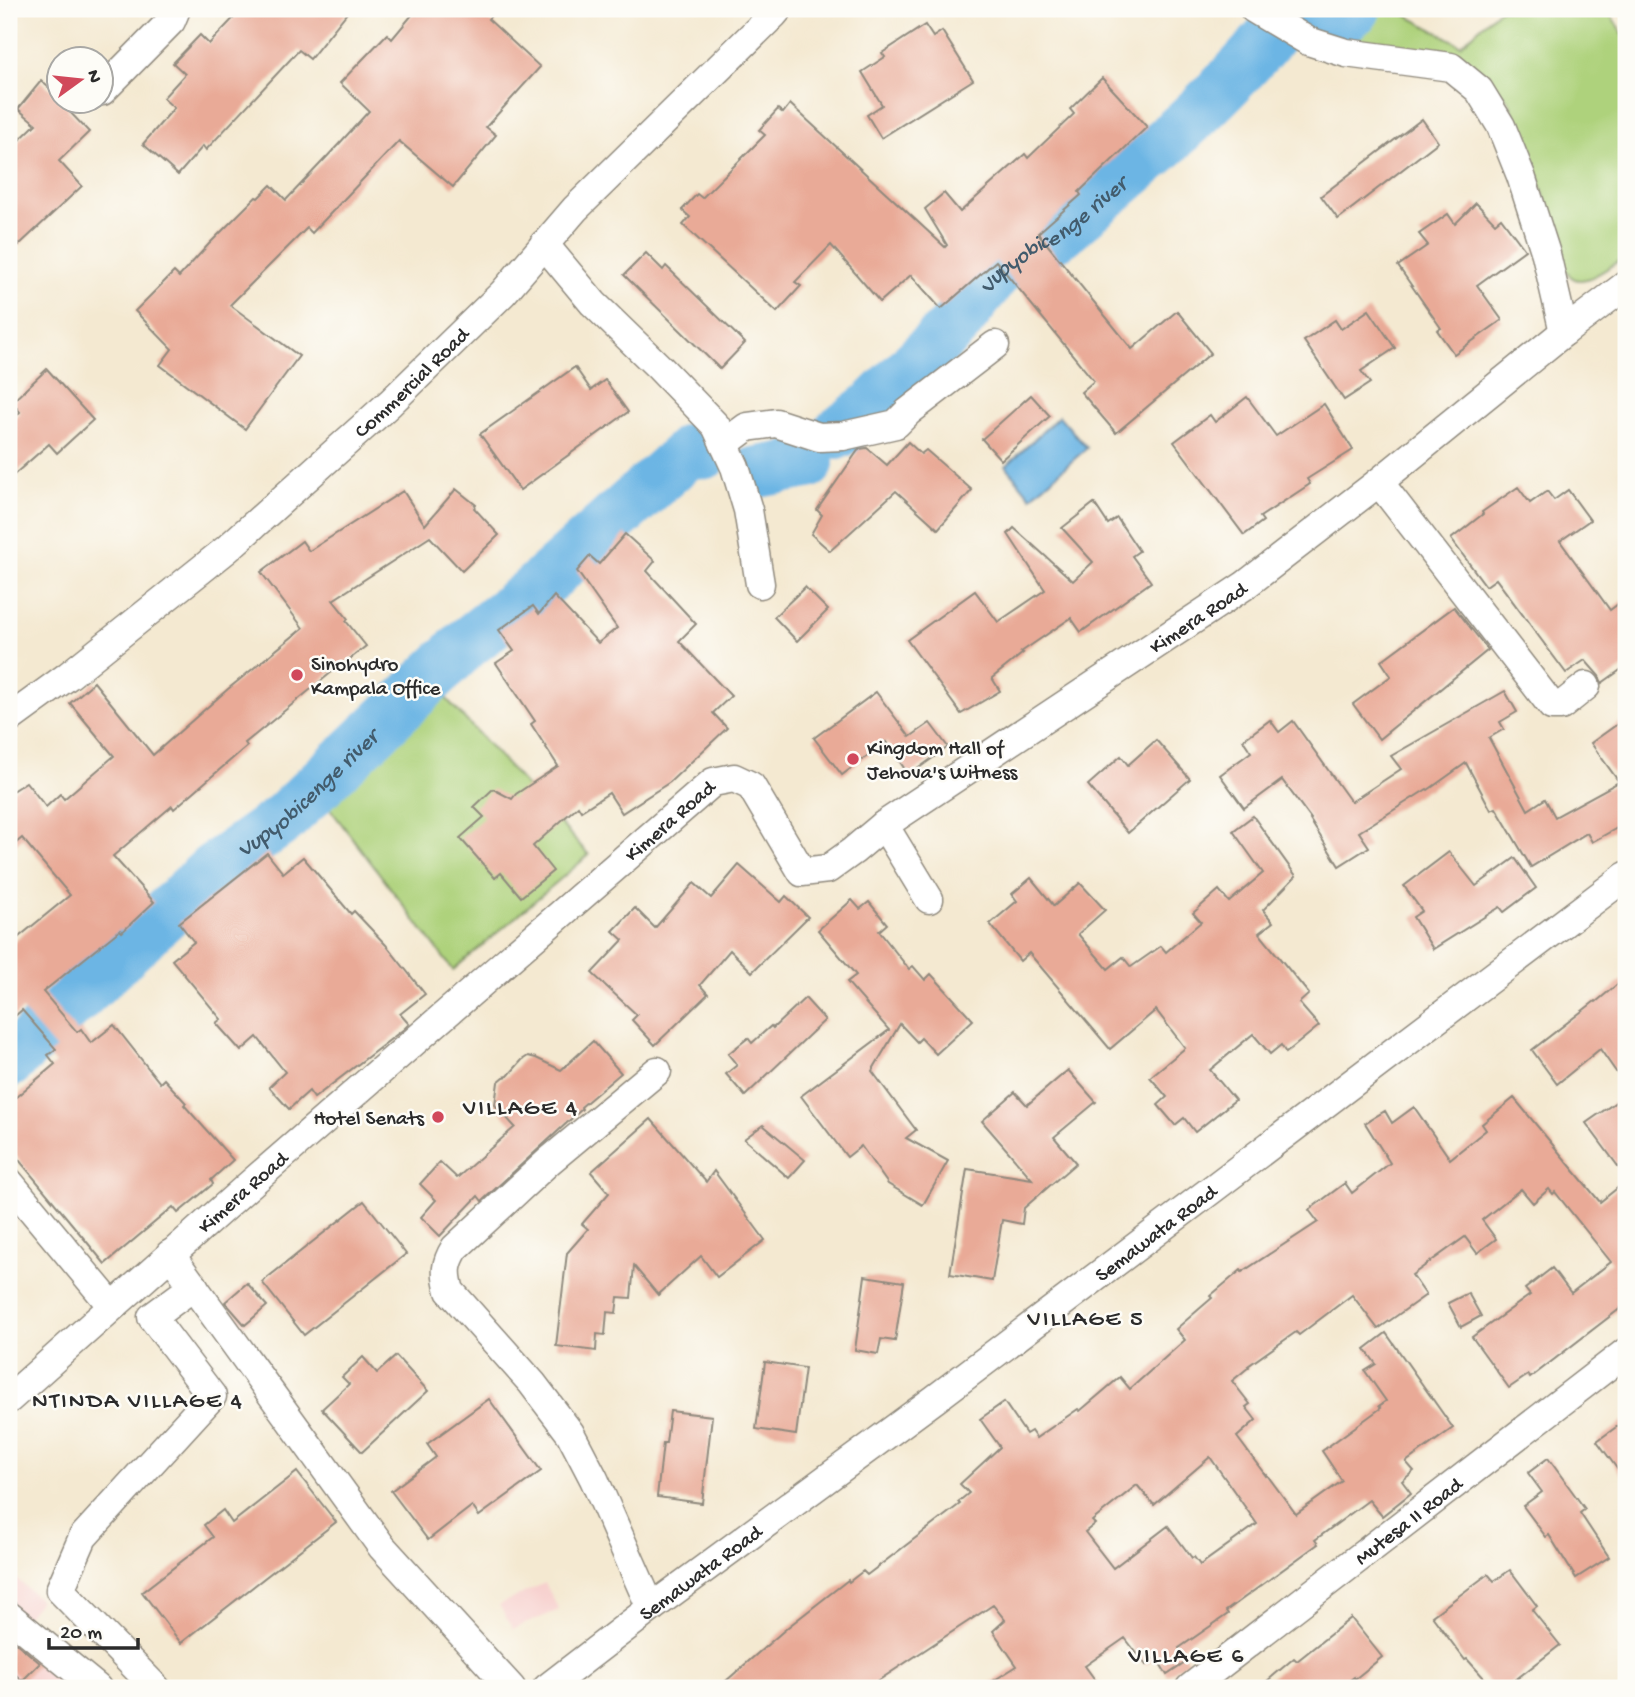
<svg xmlns="http://www.w3.org/2000/svg" width="1635" height="1697" viewBox="0 0 1635 1697" font-family="'Gochi Hand',sans-serif">
	<style>
		.built { fill: #f7d0ce }
		.green { fill: #aed27c; stroke: #6c7e54; stroke-width: 2 }
		.water { fill: #6cb5e4; stroke: #4c7088; stroke-width: 2 }
		.lines { fill: none; stroke-linecap: round; stroke-linejoin: round }
		.river { stroke: #6cb5e4; stroke-width: 52 }
		.building { fill: #e9aa97; fill-rule: evenodd }
		.minor-casing { stroke: #908a7e; stroke-width: 31 }
		.minor { stroke: #fff; stroke-width: 28 }
		.poi-dot { fill: #d1495b; stroke: #fdfcf7; stroke-width: 2.5 }
		.labels { text-anchor: middle; stroke-width: 5; stroke-linejoin: round; paint-order: stroke }
		.street-label { font-size: 21px; fill: #2b2b2b; stroke: #fdfcf7 }
		.poi-label { font-size: 21px; fill: #2b2b2b; stroke: #fdfcf7; text-anchor: start }
		.water-label { font-size: 23px; font-style: italic; fill: #425b6c; stroke: #fdfcf7 }
		.quarter-label { font-size: 24px; letter-spacing: 2px; fill: #2b2b2b; stroke: #fdfcf7 }
	</style>
	<rect width="100%" height="100%" fill="#fdfcf7"/>
	<filter id="ink" filterUnits="userSpaceOnUse"><feTurbulence type="fractalNoise" baseFrequency=".0143" numOctaves="2"/><feDisplacementMap in="SourceGraphic" scale="14" xChannelSelector="R" yChannelSelector="G"/><feConvolveMatrix kernelMatrix="1 2 1 2 8 2 1 2 1" color-interpolation-filters="sRGB"/></filter>
	<filter id="wash" filterUnits="userSpaceOnUse"><feTurbulence type="fractalNoise" baseFrequency=".00686" numOctaves="4" result="noise"/><feDisplacementMap in="SourceGraphic" scale="28" xChannelSelector="R" yChannelSelector="G"/><feGaussianBlur stdDeviation="1.57" result="paint"/><feColorMatrix in="noise" values="0 0 0 0 0 0 0 0 0 0 0 0 0 0 0 0 0 1.4 0 .05"/><feComposite in="paint" operator="in"/></filter>
	<g filter="url(#wash)">
		<rect width="100%" height="100%" fill="#f4e9d1"/>
		<!-- built -->
		<g class="built">
			<path d="M 9,1572 L 40,1600 L 20,1625 L 92,1688 L 9,1688 Z"/>
			<path d="M 545,1583 L 559,1610 L 513,1629 L 499,1605 Z"/>
		</g>
		<!-- green -->
		<g class="green">
			<path d="M 1364,9 L 1395,9 L 1461,45 L 1500,9 L 1607,9 L 1626,39 L 1626,256 C 1615,263 1585,287 1573,278 C 1569,276 1567,272 1565,269 L 1538,175 L 1509,101 L 1490,80 L 1470,65 L 1334,39 Z"/>
			<path d="M 444,696 L 589,855 L 453,970 L 328,806 Z"/>
		</g>
		<!-- water -->
		<path class="water" d="M 1059,416 L 1087,448 L 1031,497 L 1006,466 Z"/>
		<g class="lines">
			<!-- river -->
			<g class="river">
				<path d="M 1299,15 C 1324,21 1334,28 1355,9"/>
				<path id="s1" d="M 838,433 L 874,405 L 956,324 L 997,271 L 1040,241 L 1057,235 C 1131,173 1206,112 1269,38"/>
				<path d="M 753,473 L 808,463"/>
				<path id="s2" d="M 9,1062 L 213,869 L 282,820 L 466,644 L 531,593 L 692,449 L 705,453"/>
			</g>
		</g>
		<g id="blocks">
			<!-- building -->
			<g class="building">
				<path d="M 242,9 L 350,9 L 310,59 L 299,50 L 206,150 L 203,146 L 178,175 L 143,144 L 174,108 L 163,98 L 185,74 L 173,63 L 200,35 L 209,44 Z"/>
				<path d="M 417,9 L 497,9 L 488,19 L 540,67 L 486,127 L 496,135 L 453,187 L 399,141 L 312,233 L 307,228 L 230,305 L 299,356 L 245,429 L 160,365 L 172,349 L 135,311 L 174,272 L 179,277 L 209,244 L 256,197 L 258,198 L 271,185 L 286,200 L 338,145 L 369,111 L 340,83 L 387,34 L 392,39 Z"/>
				<path d="M 925,25 L 933,37 L 942,31 L 973,80 L 881,138 L 867,115 L 882,105 L 862,72 L 885,57 L 882,53 Z"/>
				<path d="M 1102,78 L 1147,127 L 1079,192 L 1081,195 L 1038,233 L 1132,349 L 1177,311 L 1211,353 L 1116,433 L 1081,392 L 1094,381 L 996,261 L 941,309 L 911,275 L 880,302 L 831,245 L 795,282 L 801,286 L 777,312 L 683,225 L 690,217 L 682,210 L 697,194 L 702,198 L 765,135 L 759,130 L 778,109 L 783,113 L 790,104 L 945,247 L 947,245 L 925,209 L 944,193 L 960,212 L 1025,154 L 1028,158 L 1074,114 L 1070,109 Z"/>
				<path d="M 41,81 L 60,97 L 60,102 L 65,102 L 70,106 L 67,109 L 89,132 L 59,161 L 82,186 L 19,245 L 9,233 L 9,150 L 36,124 L 18,109 Z"/>
				<path d="M 1422,119 L 1438,142 L 1338,219 L 1321,196 Z"/>
				<path d="M 1476,203 L 1495,223 L 1501,218 L 1525,250 L 1477,285 L 1502,320 L 1454,354 L 1437,330 L 1441,328 L 1398,266 L 1428,245 L 1419,234 L 1448,214 L 1455,224 Z"/>
				<path d="M 646,253 L 663,270 L 666,266 L 745,343 L 720,369 L 624,275 Z"/>
				<path d="M 1369,310 L 1395,348 L 1361,371 L 1370,383 L 1344,400 L 1304,341 L 1335,320 L 1341,329 Z"/>
				<path d="M 575,367 L 591,390 L 605,380 L 628,412 L 520,490 L 480,434 Z"/>
				<path d="M 47,369 L 93,420 L 57,453 L 49,444 L 9,479 L 9,423 L 20,412 L 12,402 Z"/>
				<path d="M 1031,395 L 1050,416 L 1001,460 L 982,439 Z"/>
				<path d="M 1247,397 L 1276,436 L 1324,404 L 1353,450 L 1307,479 L 1310,484 L 1260,517 L 1263,521 L 1244,535 L 1174,442 L 1210,415 L 1215,422 Z"/>
				<path d="M 908,442 L 921,454 L 926,450 L 972,490 L 938,529 L 896,491 L 830,551 L 811,534 L 822,515 L 817,510 L 859,449 L 867,448 L 887,465 Z"/>
				<path d="M 1518,487 L 1530,503 L 1547,491 L 1554,500 L 1568,490 L 1590,520 L 1560,541 L 1610,610 L 1626,598 L 1626,666 L 1602,683 L 1599,676 L 1585,660 L 1566,673 L 1496,579 L 1486,586 L 1451,539 L 1483,514 L 1482,512 Z"/>
				<path d="M 456,489 L 476,505 L 474,508 L 499,535 L 462,571 L 430,537 L 333,600 L 348,619 L 346,621 L 366,646 L 345,663 L 344,662 L 245,743 L 247,746 L 174,809 L 172,806 L 113,856 L 154,902 L 122,932 L 120,930 L 43,992 L 77,1032 L 81,1029 L 91,1043 L 114,1025 L 160,1083 L 164,1079 L 186,1103 L 184,1105 L 233,1160 L 211,1180 L 213,1184 L 178,1213 L 173,1207 L 105,1264 L 9,1148 L 9,1103 L 55,1064 L 48,1055 L 56,1049 L 22,1010 L 9,1021 L 9,945 L 70,895 L 22,838 L 9,849 L 9,793 L 26,782 L 46,807 L 60,794 L 64,799 L 114,756 L 70,703 L 94,682 L 153,755 L 228,689 L 303,628 L 261,572 L 302,541 L 309,551 L 403,491 L 425,525 Z"/>
				<path d="M 1094,503 L 1108,524 L 1117,518 L 1139,551 L 1132,556 L 1151,582 L 1081,632 L 1071,618 L 1021,652 L 1023,653 L 992,678 L 1000,691 L 961,714 L 907,640 L 975,591 L 998,622 L 1045,590 L 1008,534 L 1014,528 L 1073,581 L 1093,562 L 1062,528 Z"/>
				<path d="M 625,534 L 655,561 L 647,571 L 696,624 L 679,641 L 731,696 L 713,713 L 727,728 L 670,782 L 622,813 L 609,793 L 581,811 L 578,806 L 533,846 L 553,871 L 521,897 L 501,873 L 495,878 L 460,838 L 484,817 L 474,807 L 493,789 L 512,799 L 516,794 L 558,766 L 531,724 L 535,721 L 496,663 L 514,651 L 499,630 L 533,606 L 539,614 L 554,596 L 598,643 L 617,628 L 577,571 L 590,556 L 599,564 Z"/>
				<path d="M 805,587 L 828,610 L 797,641 L 774,617 Z"/>
				<path d="M 1454,607 L 1488,650 L 1379,739 L 1353,704 L 1391,676 L 1381,661 Z"/>
				<path d="M 1505,691 L 1517,712 L 1500,722 L 1504,729 L 1489,738 L 1528,810 L 1545,799 L 1555,817 L 1619,782 L 1591,743 L 1626,718 L 1626,823 L 1592,842 L 1587,833 L 1531,867 L 1496,808 L 1491,810 L 1466,763 L 1428,790 L 1427,789 L 1359,832 L 1369,847 L 1339,866 L 1310,820 L 1311,819 L 1282,780 L 1244,808 L 1220,775 L 1251,752 L 1243,740 L 1270,720 L 1279,732 L 1293,721 L 1351,802 L 1401,769 L 1391,756 Z"/>
				<path d="M 876,692 L 910,737 L 930,723 L 948,747 L 909,775 L 886,742 L 842,775 L 814,738 Z"/>
				<path d="M 1156,740 L 1190,779 L 1128,833 L 1088,785 L 1121,756 L 1128,765 Z"/>
				<path d="M 1253,816 L 1296,876 L 1263,910 L 1273,922 L 1259,933 L 1309,994 L 1299,1003 L 1319,1026 L 1286,1053 L 1281,1045 L 1270,1054 L 1253,1034 L 1210,1070 L 1235,1100 L 1195,1132 L 1184,1118 L 1175,1125 L 1158,1105 L 1167,1097 L 1150,1077 L 1185,1048 L 1156,1010 L 1110,1049 L 1029,953 L 1020,961 L 990,924 L 1017,901 L 1012,894 L 1031,878 L 1054,906 L 1080,883 L 1105,910 L 1078,934 L 1108,969 L 1123,957 L 1131,967 L 1161,946 L 1166,952 L 1201,922 L 1193,913 L 1219,890 L 1229,902 L 1263,873 L 1233,831 Z"/>
				<path d="M 1449,852 L 1476,886 L 1515,858 L 1536,888 L 1504,912 L 1500,907 L 1433,949 L 1413,917 L 1422,911 L 1404,886 Z"/>
				<path d="M 267,853 L 283,873 L 303,857 L 351,914 L 354,911 L 386,945 L 425,994 L 400,1014 L 409,1024 L 404,1029 L 314,1098 L 309,1091 L 289,1109 L 269,1087 L 285,1072 L 257,1037 L 241,1051 L 216,1023 L 221,1019 L 172,960 L 194,942 L 179,923 Z"/>
				<path d="M 739,865 L 781,902 L 786,896 L 808,917 L 752,972 L 730,950 L 700,985 L 708,994 L 655,1045 L 632,1020 L 637,1015 L 592,973 L 623,940 L 613,931 L 635,908 L 655,928 L 694,883 L 711,898 Z"/>
				<path d="M 852,900 L 860,909 L 869,902 L 887,924 L 879,931 L 909,969 L 913,966 L 925,980 L 931,974 L 973,1020 L 936,1054 L 921,1038 L 917,1042 L 900,1024 L 872,1071 L 916,1130 L 906,1138 L 948,1161 L 923,1205 L 888,1184 L 861,1146 L 847,1157 L 801,1096 L 889,1030 L 847,982 L 856,975 L 818,930 Z"/>
				<path d="M 1626,977 L 1626,1086 L 1600,1049 L 1557,1084 L 1532,1050 L 1595,1001 L 1596,1002 Z"/>
				<path d="M 805,998 L 825,1020 L 745,1096 L 726,1074 L 737,1065 L 728,1054 L 748,1038 L 752,1043 L 771,1026 L 773,1028 Z"/>
				<path d="M 593,1041 L 621,1073 L 581,1107 L 582,1109 L 482,1201 L 478,1196 L 440,1236 L 421,1217 L 436,1200 L 420,1184 L 440,1162 L 457,1178 L 515,1127 L 495,1105 L 498,1082 L 504,1077 L 508,1076 L 522,1060 L 528,1056 L 536,1058 L 561,1070 Z"/>
				<path d="M 1068,1070 L 1096,1102 L 1054,1137 L 1076,1163 L 1024,1208 L 1022,1224 L 1002,1220 L 992,1281 L 950,1274 L 967,1169 L 1032,1179 L 982,1121 L 1015,1092 L 1027,1105 Z"/>
				<path d="M 1626,1095 L 1626,1177 L 1586,1123 Z"/>
				<path d="M 1514,1098 L 1600,1202 L 1626,1181 L 1626,1304 L 1530,1378 L 1528,1375 L 1509,1388 L 1472,1337 L 1530,1295 L 1525,1289 L 1552,1268 L 1571,1293 L 1611,1262 L 1555,1192 L 1553,1194 L 1549,1189 L 1533,1203 L 1521,1189 L 1482,1220 L 1496,1239 L 1477,1253 L 1465,1237 L 1412,1275 L 1426,1295 L 1378,1329 L 1352,1295 L 1299,1335 L 1296,1332 L 1248,1366 L 1249,1367 L 1232,1381 L 1250,1404 L 1246,1407 L 1256,1420 L 1237,1437 L 1266,1476 L 1267,1475 L 1296,1514 L 1342,1481 L 1322,1451 L 1381,1408 L 1379,1406 L 1386,1401 L 1365,1371 L 1376,1364 L 1365,1349 L 1386,1333 L 1453,1428 L 1406,1462 L 1414,1471 L 1402,1481 L 1411,1493 L 1382,1516 L 1369,1500 L 1315,1540 L 1318,1544 L 1226,1611 L 1228,1614 L 1179,1648 L 1188,1661 L 1167,1675 L 1156,1657 L 1146,1665 L 1125,1638 L 1085,1666 L 1101,1688 L 982,1688 L 1017,1666 L 993,1631 L 1005,1620 L 993,1605 L 867,1688 L 718,1688 L 788,1627 L 848,1580 L 849,1582 L 863,1571 L 867,1575 L 960,1504 L 958,1502 L 969,1493 L 960,1484 L 1000,1447 L 980,1419 L 1004,1402 L 1026,1434 L 1031,1431 L 1036,1438 L 1078,1409 L 1080,1411 L 1120,1377 L 1130,1389 L 1185,1340 L 1176,1329 L 1212,1298 L 1210,1296 L 1241,1270 L 1242,1272 L 1318,1222 L 1309,1210 L 1345,1183 L 1352,1193 L 1390,1163 L 1365,1123 L 1385,1111 L 1392,1123 L 1414,1107 L 1450,1159 L 1486,1130 L 1482,1124 ZM 1210,1457 L 1257,1524 L 1200,1565 L 1194,1557 L 1192,1558 L 1168,1526 L 1113,1568 L 1085,1532 L 1095,1524 L 1092,1521 L 1137,1485 L 1154,1505 Z"/>
				<path d="M 651,1119 L 706,1182 L 714,1171 L 765,1240 L 717,1277 L 701,1256 L 658,1295 L 634,1266 L 631,1298 L 618,1297 L 616,1313 L 607,1312 L 605,1335 L 597,1334 L 596,1351 L 556,1346 L 567,1253 L 588,1229 L 582,1224 L 609,1193 L 591,1172 Z"/>
				<path d="M 763,1125 L 805,1160 L 789,1178 L 744,1139 Z"/>
				<path d="M 364,1201 L 406,1254 L 304,1335 L 262,1282 Z"/>
				<path d="M 865,1276 L 904,1282 L 895,1341 L 881,1339 L 878,1354 L 855,1350 Z"/>
				<path d="M 247,1283 L 267,1306 L 245,1325 L 225,1302 Z"/>
				<path d="M 1468,1293 L 1481,1316 L 1461,1327 L 1448,1303 Z"/>
				<path d="M 396,1356 L 428,1391 L 362,1452 L 322,1409 L 349,1384 L 342,1377 L 363,1357 L 377,1373 Z"/>
				<path d="M 765,1362 L 805,1368 L 796,1435 L 756,1429 Z"/>
				<path d="M 489,1399 L 541,1471 L 479,1516 L 472,1506 L 428,1540 L 391,1491 L 436,1457 L 427,1444 Z"/>
				<path d="M 670,1411 L 712,1416 L 702,1503 L 657,1497 L 663,1443 L 666,1443 Z"/>
				<path d="M 1626,1420 L 1626,1481 L 1597,1441 Z"/>
				<path d="M 1548,1458 L 1585,1509 L 1580,1513 L 1609,1557 L 1576,1578 L 1549,1535 L 1546,1537 L 1523,1506 L 1542,1492 L 1528,1473 Z"/>
				<path d="M 297,1472 L 336,1522 L 181,1643 L 142,1592 L 213,1537 L 204,1525 L 223,1510 L 232,1523 Z"/>
				<path d="M 1510,1570 L 1537,1606 L 1532,1610 L 1560,1645 L 1505,1688 L 1493,1688 L 1467,1659 L 1465,1660 L 1432,1616 L 1488,1574 L 1494,1581 Z"/>
				<path d="M 1351,1618 L 1382,1657 L 1355,1679 L 1354,1677 L 1340,1688 L 1259,1688 L 1294,1658 L 1297,1661 Z"/>
				<path d="M 9,1637 L 40,1663 L 22,1681 L 9,1668 Z"/>
			</g>
		</g>
	</g>
	<g filter="url(#ink)">
		<use href="#blocks" fill-opacity="0" stroke="#908a7e" stroke-width="2"/>
		<g class="lines">
			<defs>
				<g id="minor">
					<path d="M 1254,9 L 1308,41 L 1346,53 L 1451,67 L 1479,90 L 1501,126 L 1521,176 L 1546,254 L 1564,332"/>
					<path d="M 102,91 L 171,21 L 176,9"/>
					<path d="M 544,244 L 593,303 L 660,368 L 716,426 L 735,467 L 748,510 L 760,584"/>
					<path d="M 724,444 L 747,427 L 776,423 L 819,437 L 843,436 L 896,424 L 908,412 L 995,345"/>
					<path d="M 1379,482 L 1552,706 L 1561,706 L 1586,686"/>
					<path id="s3" d="M 9,719 L 68,676 L 227,549 L 390,403 L 503,293 L 575,209 L 773,15 L 778,9"/>
					<path d="M 884,825 L 929,899"/>
					<path d="M 9,1182 L 112,1306"/>
					<path d="M 170,1254 L 382,1547 L 511,1688"/>
					<path id="s4" d="M 9,1399 L 248,1186 L 713,782 L 734,778 L 751,786 L 802,872 L 828,869 L 853,851 L 884,825 L 1244,586 L 1379,482 L 1564,332 L 1626,285"/>
					<path d="M 651,1608 L 594,1479 L 570,1433 L 532,1383 L 450,1291 C 445,1273 445,1264 455,1248 L 549,1161 L 657,1071"/>
					<path d="M 9,1616 L 97,1688"/>
					<path d="M 156,1688 L 60,1590 L 83,1537 L 212,1396 L 152,1317 L 194,1286"/>
					<path id="s5" d="M 547,1688 L 651,1608 L 935,1399 L 1626,876"/>
					<path id="s6" d="M 1190,1688 L 1626,1352"/>
				</g>
			</defs>
			<!-- minor casing -->
			<use href="#minor" class="minor-casing"/>
			<!-- minor -->
			<use href="#minor" class="minor"/>
		</g>
	</g>
	<!-- markers -->
	<g class="poi-dot">
		<circle cx="297" cy="675" r="7"/>
		<circle cx="853" cy="759" r="7"/>
		<circle cx="438" cy="1117" r="7"/>
	</g>
	<g class="labels">
		<!-- street labels -->
		<g class="street-label">
			<text dy="7" stroke="none"><textPath href="#s3" startOffset="525">Commercial Road</textPath></text>
			<text dy="7" stroke="none"><textPath href="#s4" startOffset="1550">Kimera Road</textPath></text>
			<text dy="7" stroke="none"><textPath href="#s4" startOffset="878">Kimera Road</textPath></text>
			<text dy="7" stroke="none"><textPath href="#s4" startOffset="312">Kimera Road</textPath></text>
			<text dy="7" stroke="none"><textPath href="#s5" startOffset="760">Semawata Road</textPath></text>
			<text dy="7" stroke="none"><textPath href="#s6" startOffset="275">Mutesa II Road</textPath></text>
			<text dy="7" stroke="none"><textPath href="#s5" startOffset="192">Semawata Road</textPath></text>
		</g>
		<!-- poi labels -->
		<g class="poi-label">
			<text x="311" y="670">Sinohydro<tspan x="311" dy="24">Kampala Office</tspan></text>
			<text x="867" y="754">Kingdom Hall of<tspan x="867" dy="24">Jehova's Witness</tspan></text>
			<text x="424" y="1124" text-anchor="end">Hotel Senats</text>
		</g>
		<!-- water labels -->
		<g class="water-label">
			<text dy="8" stroke="none"><textPath href="#s1" startOffset="294">Vupyobicenge river</textPath></text>
			<text dy="8" stroke="none"><textPath href="#s2" startOffset="402">Vupyobicenge river</textPath></text>
		</g>
		<!-- quarter labels -->
		<g class="quarter-label">
			<text x="521" y="1114">VILLAGE 4</text>
			<text x="1086" y="1325">VILLAGE 5</text>
			<text x="138" y="1407">NTINDA VILLAGE 4</text>
			<text x="1187" y="1662">VILLAGE 6</text>
		</g>
	</g>
	<!-- margin -->
	<rect width="1635" height="1697" fill="none" stroke="#fdfcf7" stroke-width="35"/>
	<!-- north arrow -->
	<g transform="translate(80 80) rotate(75)"><circle r="33" fill="#fdfcf7" stroke="#a9a8a5" stroke-width="2"/>
	<path d="M0-5L12 26L0 18L-12 26Z" fill="#d1495b"/>
	<text y="-10" font-size="19" font-weight="bold" text-anchor="middle" fill="#2b2b2b">N</text>
	</g>
	<!-- scale -->
	<path d="M49 1638v10h89v-10" fill="none" stroke="#2b2b2b" stroke-width="3.5"/>
	<text x="60" y="1638" font-size="21" fill="#2b2b2b" stroke="#fdfcf7" stroke-width="5" paint-order="stroke">20 m</text>
</svg>
